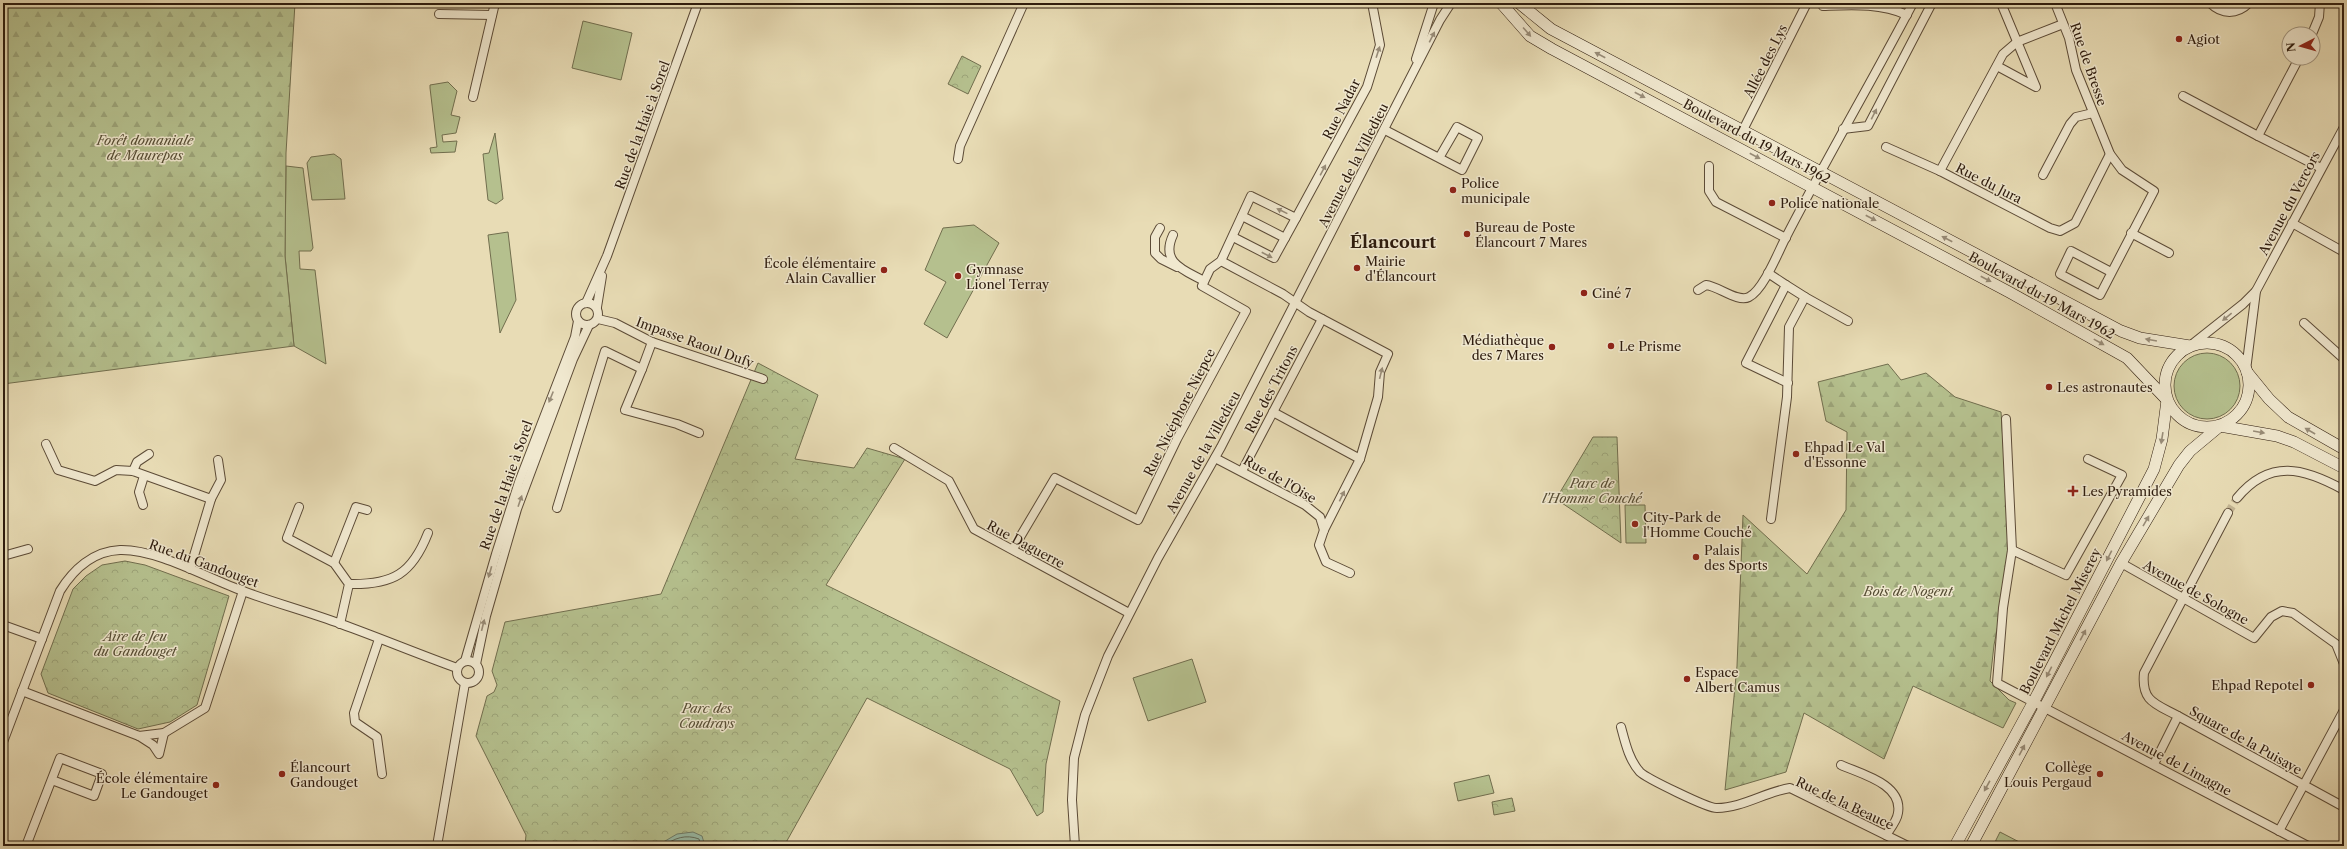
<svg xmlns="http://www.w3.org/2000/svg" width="2347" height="849" viewBox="0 0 2347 849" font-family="'Libre Caslon Text',serif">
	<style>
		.grass { fill: #b5c08e; stroke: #716e4e }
		.forest { fill: url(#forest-firs); stroke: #716e4e }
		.park { fill: url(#park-crowns); stroke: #716e4e }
		.water { fill: #99bca7; stroke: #6e7c69 }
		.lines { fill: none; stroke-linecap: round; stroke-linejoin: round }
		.shore { stroke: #636c5a; stroke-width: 1 }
		.street-tunnel { stroke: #c3b593; stroke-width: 8; stroke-dasharray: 8 4; stroke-linecap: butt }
		.street-casing { stroke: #5c4b37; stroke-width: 10 }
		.secondary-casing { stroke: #2d1b0d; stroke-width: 12 }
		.street { stroke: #f0e8cf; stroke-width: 8 }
		.secondary { stroke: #f0e8cf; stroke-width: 11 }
		.oneway { fill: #988c78 }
		.poi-dot { fill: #8f2418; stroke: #f0e8cf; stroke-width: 1.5 }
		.labels { text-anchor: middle; stroke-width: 3; stroke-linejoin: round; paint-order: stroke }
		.poi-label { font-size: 13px; fill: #2d1b0d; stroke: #f0e8cf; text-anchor: start }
		.street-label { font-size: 13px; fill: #2d1b0d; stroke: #f0e8cf }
		.park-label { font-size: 13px; font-style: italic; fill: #564d34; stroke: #f0e8cf }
		.district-label { font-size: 17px; font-weight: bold; fill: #2d1b0d; stroke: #f0e8cf }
	</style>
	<defs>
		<pattern id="forest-firs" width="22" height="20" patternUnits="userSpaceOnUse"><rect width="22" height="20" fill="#b5c08e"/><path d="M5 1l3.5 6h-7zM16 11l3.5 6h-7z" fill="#9ca479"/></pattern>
		<pattern id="park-crowns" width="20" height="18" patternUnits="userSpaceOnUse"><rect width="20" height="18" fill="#b5c08e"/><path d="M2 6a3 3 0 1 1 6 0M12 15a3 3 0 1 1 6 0" fill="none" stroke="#9ca479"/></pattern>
	</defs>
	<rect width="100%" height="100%" fill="#e8dcb5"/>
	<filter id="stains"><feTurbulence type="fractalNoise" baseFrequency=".005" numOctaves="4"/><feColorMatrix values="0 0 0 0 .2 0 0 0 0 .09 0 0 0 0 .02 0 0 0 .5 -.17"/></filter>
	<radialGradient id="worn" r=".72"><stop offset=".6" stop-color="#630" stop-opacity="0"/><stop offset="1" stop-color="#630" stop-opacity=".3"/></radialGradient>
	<!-- grass -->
	<g class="grass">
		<path d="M 583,21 L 632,33 L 621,80 L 572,68 Z"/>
		<path d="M 448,82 L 457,91 L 451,115 L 460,117 L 456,133 L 442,135 L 443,142 L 457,141 L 455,152 L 431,153 L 430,148 L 437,147 L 430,88 L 430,85 Z"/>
		<path d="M 495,133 L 503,199 L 496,204 L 488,200 L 483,154 L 489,153 Z"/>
		<path d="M 334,154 L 341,159 L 345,199 L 312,200 L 307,163 L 311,157 Z"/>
		<path d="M 286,166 L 303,168 L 313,248 L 311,251 L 299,251 L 300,269 L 315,270 L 326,364 L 294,346 L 285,256 Z"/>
		<path d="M 974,225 L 999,243 L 947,338 L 924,324 L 946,282 L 925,270 L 943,228 Z"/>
		<path d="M 508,232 L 516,300 L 500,333 L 488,235 Z"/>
		<circle cx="2207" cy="386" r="33"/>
		<path d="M 1625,505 L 1645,505 L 1646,543 L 1626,543 Z"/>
		<path d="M 1192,659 L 1206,702 L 1148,721 L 1133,678 Z"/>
		<path d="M 1489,775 L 1494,793 L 1458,801 L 1454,783 Z"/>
	</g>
	<!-- forest -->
	<g class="forest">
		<path d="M 3,3 L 295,3 L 286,153 L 285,256 L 294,346 L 3,384 Z"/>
		<path d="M 1888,364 L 1901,380 L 1926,373 L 1955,397 L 2001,412 L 2011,560 L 1994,645 L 1990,681 L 2009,700 L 2016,703 L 2003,728 L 1913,686 L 1884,759 L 1804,713 L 1786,772 L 1725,790 L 1737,666 L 1743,515 L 1807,574 L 1846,510 L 1847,432 L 1826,421 L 1818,382 Z"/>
	</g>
	<!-- park -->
	<g class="park">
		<path d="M 962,56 L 981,66 L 968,94 L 948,84 Z"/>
		<path d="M 758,363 L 818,395 L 795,459 L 854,468 L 867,448 L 905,459 L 826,585 L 1060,701 L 1046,764 L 1043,812 L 1037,816 L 1010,769 L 867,698 L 784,846 L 525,846 L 526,835 L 476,736 L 487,696 L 494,692 L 497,685 L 492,671 L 505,622 L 661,594 Z"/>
		<path d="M 1593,437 L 1617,437 L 1621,543 L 1556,499 Z"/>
		<path d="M 125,561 L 145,565 L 229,596 L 197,705 L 170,722 L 138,729 L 48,693 L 41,674 L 73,589 L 86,576 L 102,565 Z"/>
		<path d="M 1512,798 L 1515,811 L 1494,815 L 1492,802 Z"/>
		<path d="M 2000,832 L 2027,846 L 1993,846 Z"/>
	</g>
	<!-- water -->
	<path class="water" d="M 693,832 L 702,836 L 705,846 L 660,846 L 660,844 L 677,834 Z"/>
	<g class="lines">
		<!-- shore -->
		<path class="shore" d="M 664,846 C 674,838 686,834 699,839 L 701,846"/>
		<!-- street-tunnel -->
		<path class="street-tunnel" d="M 2228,513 L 2237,498"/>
		<defs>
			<g id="street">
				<path d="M 2055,3 L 2069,38 L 2076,70 L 2110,154 L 2122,170 L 2154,191 L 2100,295 L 2060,274 L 2071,251 L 2111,272"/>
				<path d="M 2210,3 C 2222,15 2237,15 2249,3"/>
				<path d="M 1823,6 C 1852,5 1880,3 1907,15"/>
				<path d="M 439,14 L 492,15"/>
				<path d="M 2063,24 L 2017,42 L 2003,54 L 1940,171 L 2050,228 L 2060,231 L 2075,223 L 2110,154"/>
				<path d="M 2312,34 L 2319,17 L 2320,3"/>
				<path d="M 2299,58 L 2258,136 L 2321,168"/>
				<path d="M 1416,59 L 1434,3"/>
				<path d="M 1997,66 L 2036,87 L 2001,3"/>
				<path d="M 2183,96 L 2258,136"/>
				<path d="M 473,97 L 495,3"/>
				<path d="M 1843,129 L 1868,126 L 1932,3"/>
				<path d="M 1385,130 L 1462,170 L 1478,138 L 1457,127 L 1439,158"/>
				<path d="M 1743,130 L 1807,3"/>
				<path d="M 1886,147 L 1940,171"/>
				<path d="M 958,159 L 960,146 L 1024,3"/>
				<path d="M 1709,166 L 1709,191 L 1716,202 L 1786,238"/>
				<path d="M 2043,175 L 2070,124 L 2076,117 L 2093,113"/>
				<path d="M 1296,218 L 1367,87 L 1380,45 L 1372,3"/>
				<path d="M 2292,223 L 2344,252"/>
				<path d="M 1160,228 L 1155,237 L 1155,253 L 1161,259 L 1177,267"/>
				<path d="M 2131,233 L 2169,253"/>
				<path d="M 1173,235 C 1160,263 1184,270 1204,281"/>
				<path d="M 1233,237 L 1274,258 L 1285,238 L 1242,216"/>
				<path d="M 1221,261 L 1283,294 L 1309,312 L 1388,354 L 1380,372 L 1378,397 L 1360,459 L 1324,530 L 1319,545 L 1326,562 L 1350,573"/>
				<path d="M 1768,273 L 1786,285 L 1746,363 L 1788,383"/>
				<path d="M 1698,290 L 1706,285 C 1718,286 1738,303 1749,297 C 1763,290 1777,255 1784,241 C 1825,161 1871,83 1913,3"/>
				<path d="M 1805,297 L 1848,321"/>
				<circle cx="587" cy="314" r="11"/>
				<path d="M 586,303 L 607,256 L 698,3"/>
				<path d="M 597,307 L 602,276"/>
				<path d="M 598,319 L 615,323 L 652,342 L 763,379"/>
				<path d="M 2304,323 L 2344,359"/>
				<path d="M 2190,346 L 2243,304 L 2256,291 L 2344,127"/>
				<path d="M 642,369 L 652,342"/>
				<path d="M 2246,370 L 2256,291"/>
				<path d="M 1273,412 L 1360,459"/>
				<path d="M 2006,419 L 2012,550 L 2003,608 L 1997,683 L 2308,846"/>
				<path d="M 46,444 L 58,470 L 95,481 L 116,470 L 133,471 L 211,499 L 190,569"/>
				<path d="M 894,448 L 949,481 L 974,529 L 1129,613"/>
				<path d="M 1215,458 L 1305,505 L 1320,517 L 1324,530"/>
				<path d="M 133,471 L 137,462 L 149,454"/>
				<path d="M 1242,471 L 1322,319"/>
				<path d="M 2237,498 C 2270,458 2304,468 2344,490"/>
				<path d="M 211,499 L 221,480 L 218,460"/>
				<path d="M 143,505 L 139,492 L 144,476"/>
				<path d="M 299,507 L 287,538 L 334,563 L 349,584 L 340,624"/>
				<path d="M 557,508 L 605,351 L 642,369 L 625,410 L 677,424 L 699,433"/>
				<path d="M 1771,519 L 1787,397 L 1789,327 L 1805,297 L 1786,285"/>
				<path d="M 1013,549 L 1055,478 L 1138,520 L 1177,439 L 1246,311 L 1202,286 L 1210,269 L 1221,261 L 1251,196 L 1296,218 L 1285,238"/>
				<path d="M 2012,550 L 2066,575 L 2122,475 L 2088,459"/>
				<path d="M 3,556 L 28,549"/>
				<path d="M 334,563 L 356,507 L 367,510"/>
				<path d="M 2121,563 L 2254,638 L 2271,617 L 2282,611 L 2293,613 L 2336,644 L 2344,664"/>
				<path d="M 349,584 C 393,585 412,574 428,533"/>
				<path d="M 3,625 L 42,639"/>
				<path d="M 379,639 L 354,713 L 355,722 L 377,737 L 382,774"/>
				<circle cx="468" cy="672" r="11"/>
				<path d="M 465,661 L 496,554 L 519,482 L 575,337 L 578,321"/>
				<path d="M 476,664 L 486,616 L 517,509 L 573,359 L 589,325"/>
				<path d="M 22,691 L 139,736 L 164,733 L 205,708 L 243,591"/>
				<path d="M 2178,716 L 2344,807"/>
				<path d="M 1621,727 C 1625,742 1629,760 1640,772 C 1646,778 1709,809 1717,808 C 1742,808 1765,792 1790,788 L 1908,846"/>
				<path d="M 139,736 L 153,745 L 159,754 L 164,733"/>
				<path d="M 3,742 L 60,591 C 73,570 93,551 120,550 C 157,549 207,578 243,591 C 275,603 309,612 341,624 C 380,638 418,654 457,668"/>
				<path d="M 2154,764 L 2178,716 C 2156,704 2141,702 2144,673 L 2228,513"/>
				<path d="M 1841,765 C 1861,774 1903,784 1898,813 C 1897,821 1890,829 1886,835"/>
				<path d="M 2279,831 L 2344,710"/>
				<path d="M 26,846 L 60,758 L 102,774 L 94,796 L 52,780"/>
				<path d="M 437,846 L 465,683"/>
				<path d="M 1075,846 L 1072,800 L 1074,758 L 1085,715 L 1108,656 L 1158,558 L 1221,447 L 1440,20 L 1451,3"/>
			</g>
			<g id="secondary">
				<path d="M 1501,3 L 1530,36 L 1552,49 L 2009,292 L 2127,358 L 2167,400"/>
				<path d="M 1519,3 L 1551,29 L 2121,331 L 2140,338 L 2190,346"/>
				<circle cx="2207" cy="385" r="42"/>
				<path d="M 2247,372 L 2269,399 L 2288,417 L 2344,449"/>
				<path d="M 2220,426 L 2277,436 L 2294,442 L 2344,468"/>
				<path d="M 1955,846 L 2034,701 L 2154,469 L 2162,439 L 2167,400"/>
				<path d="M 1971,846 L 2121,563 L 2179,465 L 2190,451 L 2220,426"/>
			</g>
		</defs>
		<!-- street casing -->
		<use href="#street" class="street-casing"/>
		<!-- secondary casing -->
		<use href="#secondary" class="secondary-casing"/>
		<!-- street -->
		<use href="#street" class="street"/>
		<!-- secondary -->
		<use href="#secondary" class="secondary"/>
	</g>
	<!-- one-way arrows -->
	<defs><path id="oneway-solid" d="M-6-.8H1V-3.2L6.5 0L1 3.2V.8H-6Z"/></defs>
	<g class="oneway">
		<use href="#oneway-solid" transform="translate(1527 32) rotate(49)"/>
		<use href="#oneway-solid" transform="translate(1432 37) rotate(-63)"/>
		<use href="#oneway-solid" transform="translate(1378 52) rotate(-72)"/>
		<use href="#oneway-solid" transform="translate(1600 55) rotate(-152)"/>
		<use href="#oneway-solid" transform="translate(1640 95) rotate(28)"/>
		<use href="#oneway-solid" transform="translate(1874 114) rotate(-63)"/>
		<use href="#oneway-solid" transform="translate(1755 156) rotate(28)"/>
		<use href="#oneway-solid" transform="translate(1323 170) rotate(-62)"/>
		<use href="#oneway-solid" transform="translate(1282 211) rotate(-154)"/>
		<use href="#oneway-solid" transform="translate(1871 218) rotate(28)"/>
		<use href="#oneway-solid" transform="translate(1947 239) rotate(-152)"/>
		<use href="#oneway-solid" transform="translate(1267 255) rotate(28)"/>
		<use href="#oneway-solid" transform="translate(1986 279) rotate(28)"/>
		<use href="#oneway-solid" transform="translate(2227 317) rotate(141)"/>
		<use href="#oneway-solid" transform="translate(2151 340) rotate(-170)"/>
		<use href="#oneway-solid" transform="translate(2099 342) rotate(29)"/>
		<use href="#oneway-solid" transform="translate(1381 373) rotate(-76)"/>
		<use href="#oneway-solid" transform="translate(551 397) rotate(112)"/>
		<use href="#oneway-solid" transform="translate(2310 431) rotate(-150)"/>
		<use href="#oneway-solid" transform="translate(2259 432) rotate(10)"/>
		<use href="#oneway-solid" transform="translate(2162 438) rotate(99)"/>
		<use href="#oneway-solid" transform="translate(1342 496) rotate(-64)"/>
		<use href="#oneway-solid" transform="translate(520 501) rotate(-71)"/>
		<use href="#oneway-solid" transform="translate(2146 521) rotate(-60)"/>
		<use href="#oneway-solid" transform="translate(2109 556) rotate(117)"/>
		<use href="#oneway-solid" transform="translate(490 572) rotate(106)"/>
		<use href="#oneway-solid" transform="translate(483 625) rotate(-76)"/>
		<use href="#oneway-solid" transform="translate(2083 635) rotate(-62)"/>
		<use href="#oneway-solid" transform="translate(2049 672) rotate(117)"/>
		<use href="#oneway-solid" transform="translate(2022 750) rotate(-62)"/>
		<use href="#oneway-solid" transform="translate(1987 786) rotate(119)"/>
	</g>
	<!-- markers -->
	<g class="poi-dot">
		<circle cx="2179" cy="39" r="4"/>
		<circle cx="1453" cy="190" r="4"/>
		<circle cx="1772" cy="203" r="4"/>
		<circle cx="1467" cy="234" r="4"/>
		<circle cx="1357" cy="268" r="4"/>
		<circle cx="884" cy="270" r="4"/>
		<circle cx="958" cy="276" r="4"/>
		<circle cx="1584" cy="293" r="4"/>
		<circle cx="1611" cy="346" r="4"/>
		<circle cx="1552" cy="347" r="4"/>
		<circle cx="2049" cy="387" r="4"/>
		<circle cx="1796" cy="454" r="4"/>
		<path d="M2071 485h4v4h4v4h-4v4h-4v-4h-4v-4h4z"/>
		<circle cx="1635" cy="524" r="4"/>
		<circle cx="1696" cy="557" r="4"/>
		<circle cx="1687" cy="679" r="4"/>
		<circle cx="2311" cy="685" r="4"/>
		<circle cx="282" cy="774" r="4"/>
		<circle cx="2100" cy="774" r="4"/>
		<circle cx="216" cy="785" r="4"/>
	</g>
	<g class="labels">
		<!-- poi labels -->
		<g class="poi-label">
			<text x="2187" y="44">Agiot</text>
			<text x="1461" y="188">Police<tspan x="1461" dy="15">municipale</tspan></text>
			<text x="1780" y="208">Police nationale</text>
			<text x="1475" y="232">Bureau de Poste<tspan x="1475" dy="15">Élancourt 7 Mares</tspan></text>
			<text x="1365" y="266">Mairie<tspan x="1365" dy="15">d'Élancourt</tspan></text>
			<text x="876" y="268" text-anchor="end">École élémentaire<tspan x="876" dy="15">Alain Cavallier</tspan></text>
			<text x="966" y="274">Gymnase<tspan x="966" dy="15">Lionel Terray</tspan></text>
			<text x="1592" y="298">Ciné 7</text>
			<text x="1544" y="345" text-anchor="end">Médiathèque<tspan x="1544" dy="15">des 7 Mares</tspan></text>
			<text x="1619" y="351">Le Prisme</text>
			<text x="2057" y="392">Les astronautes</text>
			<text x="1804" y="452">Ehpad Le Val<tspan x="1804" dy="15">d'Essonne</tspan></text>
			<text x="2082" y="496">Les Pyramides</text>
			<text x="1643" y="522">City-Park de<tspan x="1643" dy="15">l'Homme Couché</tspan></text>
			<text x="1704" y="555">Palais<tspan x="1704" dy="15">des Sports</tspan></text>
			<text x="1695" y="677">Espace<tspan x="1695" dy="15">Albert Camus</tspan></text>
			<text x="2303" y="690" text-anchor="end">Ehpad Repotel</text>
			<text x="290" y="772">Élancourt<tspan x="290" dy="15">Gandouget</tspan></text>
			<text x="2092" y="772" text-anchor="end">Collège<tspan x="2092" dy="15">Louis Pergaud</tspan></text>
			<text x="208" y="783" text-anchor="end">École élémentaire<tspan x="208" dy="15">Le Gandouget</tspan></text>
		</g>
		<!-- street labels -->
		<g class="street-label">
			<text transform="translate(1765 61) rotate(-63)" y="5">Allée des Lys</text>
			<text transform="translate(2089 64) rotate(71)" y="5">Rue de Bresse</text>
			<text transform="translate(1341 109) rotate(-63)" y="5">Rue Nadar</text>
			<text transform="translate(642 125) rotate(-70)" y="5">Rue de la Haie à Sorel</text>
			<text transform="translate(1757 141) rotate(28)" y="5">Boulevard du 19 Mars 1962</text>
			<text transform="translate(1353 165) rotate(-63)" y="5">Avenue de la Villedieu</text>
			<text transform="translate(1989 183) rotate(27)" y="5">Rue du Jura</text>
			<text transform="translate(2289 203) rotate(-62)" y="5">Avenue du Vercors</text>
			<text transform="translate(2042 295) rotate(29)" y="5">Boulevard du 19 Mars 1962</text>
			<text transform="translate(695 342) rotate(20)" y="5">Impasse Raoul Dufy</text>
			<text transform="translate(1271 389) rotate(-62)" y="5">Rue des Tritons</text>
			<text transform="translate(1179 412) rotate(-63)" y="5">Rue Nicéphore Niepce</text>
			<text transform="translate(1203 452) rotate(-61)" y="5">Avenue de la Villedieu</text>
			<text transform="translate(1280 479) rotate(30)" y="5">Rue de l'Oise</text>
			<text transform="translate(506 485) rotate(-71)" y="5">Rue de la Haie à Sorel</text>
			<text transform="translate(1026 544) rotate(28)" y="5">Rue Daguerre</text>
			<text transform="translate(204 563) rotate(20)" y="5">Rue du Gandouget</text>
			<text transform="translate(2196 592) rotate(29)" y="5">Avenue de Sologne</text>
			<text transform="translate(2060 621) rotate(-63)" y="5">Boulevard Michel Miserey</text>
			<text transform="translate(2246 740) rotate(29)" y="5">Square de la Puisaye</text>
			<text transform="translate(2177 763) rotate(28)" y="5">Avenue de Limagne</text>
			<text transform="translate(1845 803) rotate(25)" y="5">Rue de la Beauce</text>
		</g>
		<!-- park labels -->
		<g class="park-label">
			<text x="145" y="145">Forêt domaniale<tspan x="145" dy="15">de Maurepas</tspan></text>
			<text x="1592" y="488">Parc de<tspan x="1592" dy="15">l'Homme Couché</tspan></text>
			<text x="1908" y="596">Bois de Nogent</text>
			<text x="135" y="641">Aire de Jeu<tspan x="135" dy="15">du Gandouget</tspan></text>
			<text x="707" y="713">Parc des<tspan x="707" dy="15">Coudrays</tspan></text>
		</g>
		<!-- district labels -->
		<g class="district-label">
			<text x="1393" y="248">Élancourt</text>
		</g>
	</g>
	<!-- margin -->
	<rect width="2347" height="849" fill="none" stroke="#e8dcb5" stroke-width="16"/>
	<rect x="4" y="4" width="2339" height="841" fill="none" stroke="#2d1b0d" stroke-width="2"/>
	<rect x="8" y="8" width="2331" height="833" fill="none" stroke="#2d1b0d"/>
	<!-- north arrow -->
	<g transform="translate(2301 46) rotate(264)"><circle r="19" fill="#f0e8cf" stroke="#a29681"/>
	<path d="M0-3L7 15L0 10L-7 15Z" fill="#8f2418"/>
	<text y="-6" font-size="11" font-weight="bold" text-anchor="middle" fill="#2d1b0d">N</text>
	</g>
	<rect width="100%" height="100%" filter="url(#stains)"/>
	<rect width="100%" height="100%" fill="url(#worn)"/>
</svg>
